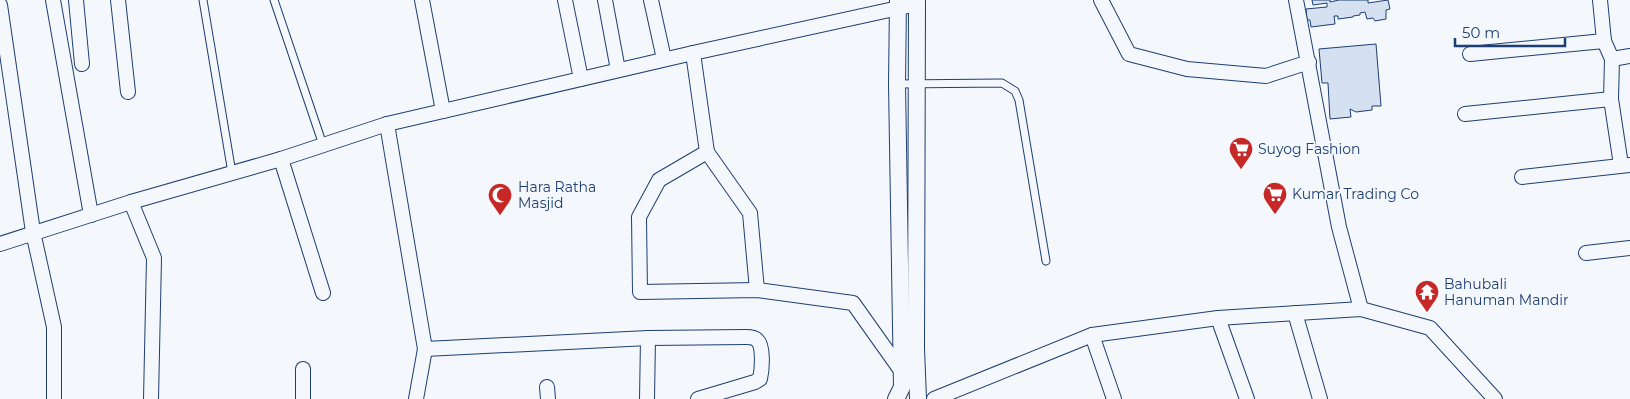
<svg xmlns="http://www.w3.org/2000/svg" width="1630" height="399" viewBox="0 0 1630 399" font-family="Montserrat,sans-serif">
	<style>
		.building { fill: #d5e0f0; stroke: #1d3f73 }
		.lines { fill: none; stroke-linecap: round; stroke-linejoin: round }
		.service-casing { stroke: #1d3f73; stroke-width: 9 }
		.minor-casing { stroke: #1d3f73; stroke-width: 16 }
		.tertiary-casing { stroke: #1d3f73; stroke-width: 18 }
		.service { stroke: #f4f7fb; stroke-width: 7 }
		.minor { stroke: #f4f7fb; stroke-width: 14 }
		.tertiary { stroke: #f4f7fb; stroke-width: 16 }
		.labels { text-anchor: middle; stroke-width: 4; stroke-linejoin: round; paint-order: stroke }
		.poi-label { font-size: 14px; fill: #1d3f73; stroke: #f4f7fb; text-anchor: start }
	</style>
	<rect width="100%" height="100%" fill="#f4f7fb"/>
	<!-- building -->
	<g class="building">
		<path d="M 1312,0 L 1330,0 L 1330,2 L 1339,0 L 1368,0 L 1368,3 L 1388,0 L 1390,9 L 1386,10 L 1386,19 L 1375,21 L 1373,18 L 1367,19 L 1365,12 L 1360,13 L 1360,15 L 1353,16 L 1353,17 L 1338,19 L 1338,16 L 1334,16 L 1335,24 L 1311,27 L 1310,20 L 1307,20 L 1306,9 L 1327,7 L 1327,3 L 1313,5 Z"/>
		<path d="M 1376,44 L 1381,106 L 1372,106 L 1372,110 L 1356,112 L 1350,109 L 1351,117 L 1330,119 L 1328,83 L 1322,83 L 1319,49 Z"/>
	</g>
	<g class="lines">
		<defs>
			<g id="service">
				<path d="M 203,0 L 232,173"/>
				<path d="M 274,0 L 323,145"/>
				<path d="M 897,84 L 1002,83 L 1015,91 L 1019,100 L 1046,261"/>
			</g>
			<g id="minor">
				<path d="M 53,0 L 91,215"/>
				<path d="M 76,0 L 82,64"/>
				<path d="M 118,0 L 128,92"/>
				<path d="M 422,0 L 443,111"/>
				<path d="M 565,0 L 581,79"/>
				<path d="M 605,0 L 618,70"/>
				<path d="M 651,0 L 664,59"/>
				<path d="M 1101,0 L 1129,54 L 1187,69 L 1266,76 L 1309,62"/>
				<path d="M 1296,0 L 1339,227 L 1361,309"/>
				<path d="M 1600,0 L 1604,41 L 1612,59 L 1611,99 L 1621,165"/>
				<path d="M 0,5 L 33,232 L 54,327 L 54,399"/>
				<path d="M 693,53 L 707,152 L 659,180 L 639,217 L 640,292 L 757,290 L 853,303 L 902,372 L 906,373"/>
				<path d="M 1470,54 L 1604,41"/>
				<path d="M 1612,59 L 1630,56"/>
				<path d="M 1465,114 L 1611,99"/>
				<path d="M 387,124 L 425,349 L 648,338 L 746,337 C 750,337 754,337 757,340 C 764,346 762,370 760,379 L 755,382 L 698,399"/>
				<path d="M 707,152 L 750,213 L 757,290"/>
				<path d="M 281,159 L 323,293"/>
				<path d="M 1522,177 L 1629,165"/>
				<path d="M 131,202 L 154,258 L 151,399"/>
				<path d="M 0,244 L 131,202 L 281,159 L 387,124 L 693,53 L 917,4"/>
				<path d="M 1586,253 L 1630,248"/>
				<path d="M 1295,313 L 1320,399"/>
				<path d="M 1218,318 L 1247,399"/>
				<path d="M 1092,335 L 1114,399"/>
				<path d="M 303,369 L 303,399"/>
				<path d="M 547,387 L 548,399"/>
				<path d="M 416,399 L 425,349"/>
				<path d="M 647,399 L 648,338"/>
				<path d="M 934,399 L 1092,335 L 1218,318 L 1361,309 L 1430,328 L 1495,399"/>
			</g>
			<g id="tertiary">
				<path d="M 917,0 L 916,348 L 918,399"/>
				<path d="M 896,399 L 902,387 L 897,84 L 898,0"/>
			</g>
		</defs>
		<!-- service casing -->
		<use href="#service" class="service-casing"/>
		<!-- minor casing -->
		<use href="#minor" class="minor-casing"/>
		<!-- tertiary casing -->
		<use href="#tertiary" class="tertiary-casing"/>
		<!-- service -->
		<use href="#service" class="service"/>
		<!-- minor -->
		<use href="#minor" class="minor"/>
		<!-- tertiary -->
		<use href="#tertiary" class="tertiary"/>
	</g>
	<!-- icons -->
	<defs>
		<symbol id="supermarket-pin" viewBox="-11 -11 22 30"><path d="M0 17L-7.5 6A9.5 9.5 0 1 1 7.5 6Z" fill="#c62828" stroke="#f4f7fb"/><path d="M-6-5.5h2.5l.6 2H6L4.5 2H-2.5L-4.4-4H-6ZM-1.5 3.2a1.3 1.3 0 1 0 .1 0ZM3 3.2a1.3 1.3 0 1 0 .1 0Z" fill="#fff"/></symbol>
		<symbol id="mosque-pin" viewBox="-11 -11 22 30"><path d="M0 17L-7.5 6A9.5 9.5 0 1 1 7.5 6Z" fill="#c62828" stroke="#f4f7fb"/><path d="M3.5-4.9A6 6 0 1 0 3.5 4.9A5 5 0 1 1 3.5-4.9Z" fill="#fff"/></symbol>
		<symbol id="temple-pin" viewBox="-11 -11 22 30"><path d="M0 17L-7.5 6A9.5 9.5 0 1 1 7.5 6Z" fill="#c62828" stroke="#f4f7fb"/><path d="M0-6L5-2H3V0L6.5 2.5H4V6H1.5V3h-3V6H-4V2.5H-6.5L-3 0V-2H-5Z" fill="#fff"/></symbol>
	</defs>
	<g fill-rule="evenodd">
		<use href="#supermarket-pin" x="1227" y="135" width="28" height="38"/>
		<use href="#supermarket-pin" x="1261" y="180" width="28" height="38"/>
		<use href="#mosque-pin" x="486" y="181" width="28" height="38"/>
		<use href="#temple-pin" x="1413" y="278" width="28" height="38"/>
	</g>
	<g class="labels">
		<!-- poi labels -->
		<g class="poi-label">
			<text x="1258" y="154">Suyog Fashion</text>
			<text x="518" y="192">Hara Ratha<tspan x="518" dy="16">Masjid</tspan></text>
			<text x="1292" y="199">Kumar Trading Co</text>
			<text x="1444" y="289">Bahubali<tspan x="1444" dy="16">Hanuman Mandir</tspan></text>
		</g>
	</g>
	<!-- scale -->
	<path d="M1455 38v8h110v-8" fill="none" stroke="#1d3f73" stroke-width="2.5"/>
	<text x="1462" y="38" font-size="15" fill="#1d3f73" stroke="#f4f7fb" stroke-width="4" paint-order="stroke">50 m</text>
</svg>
